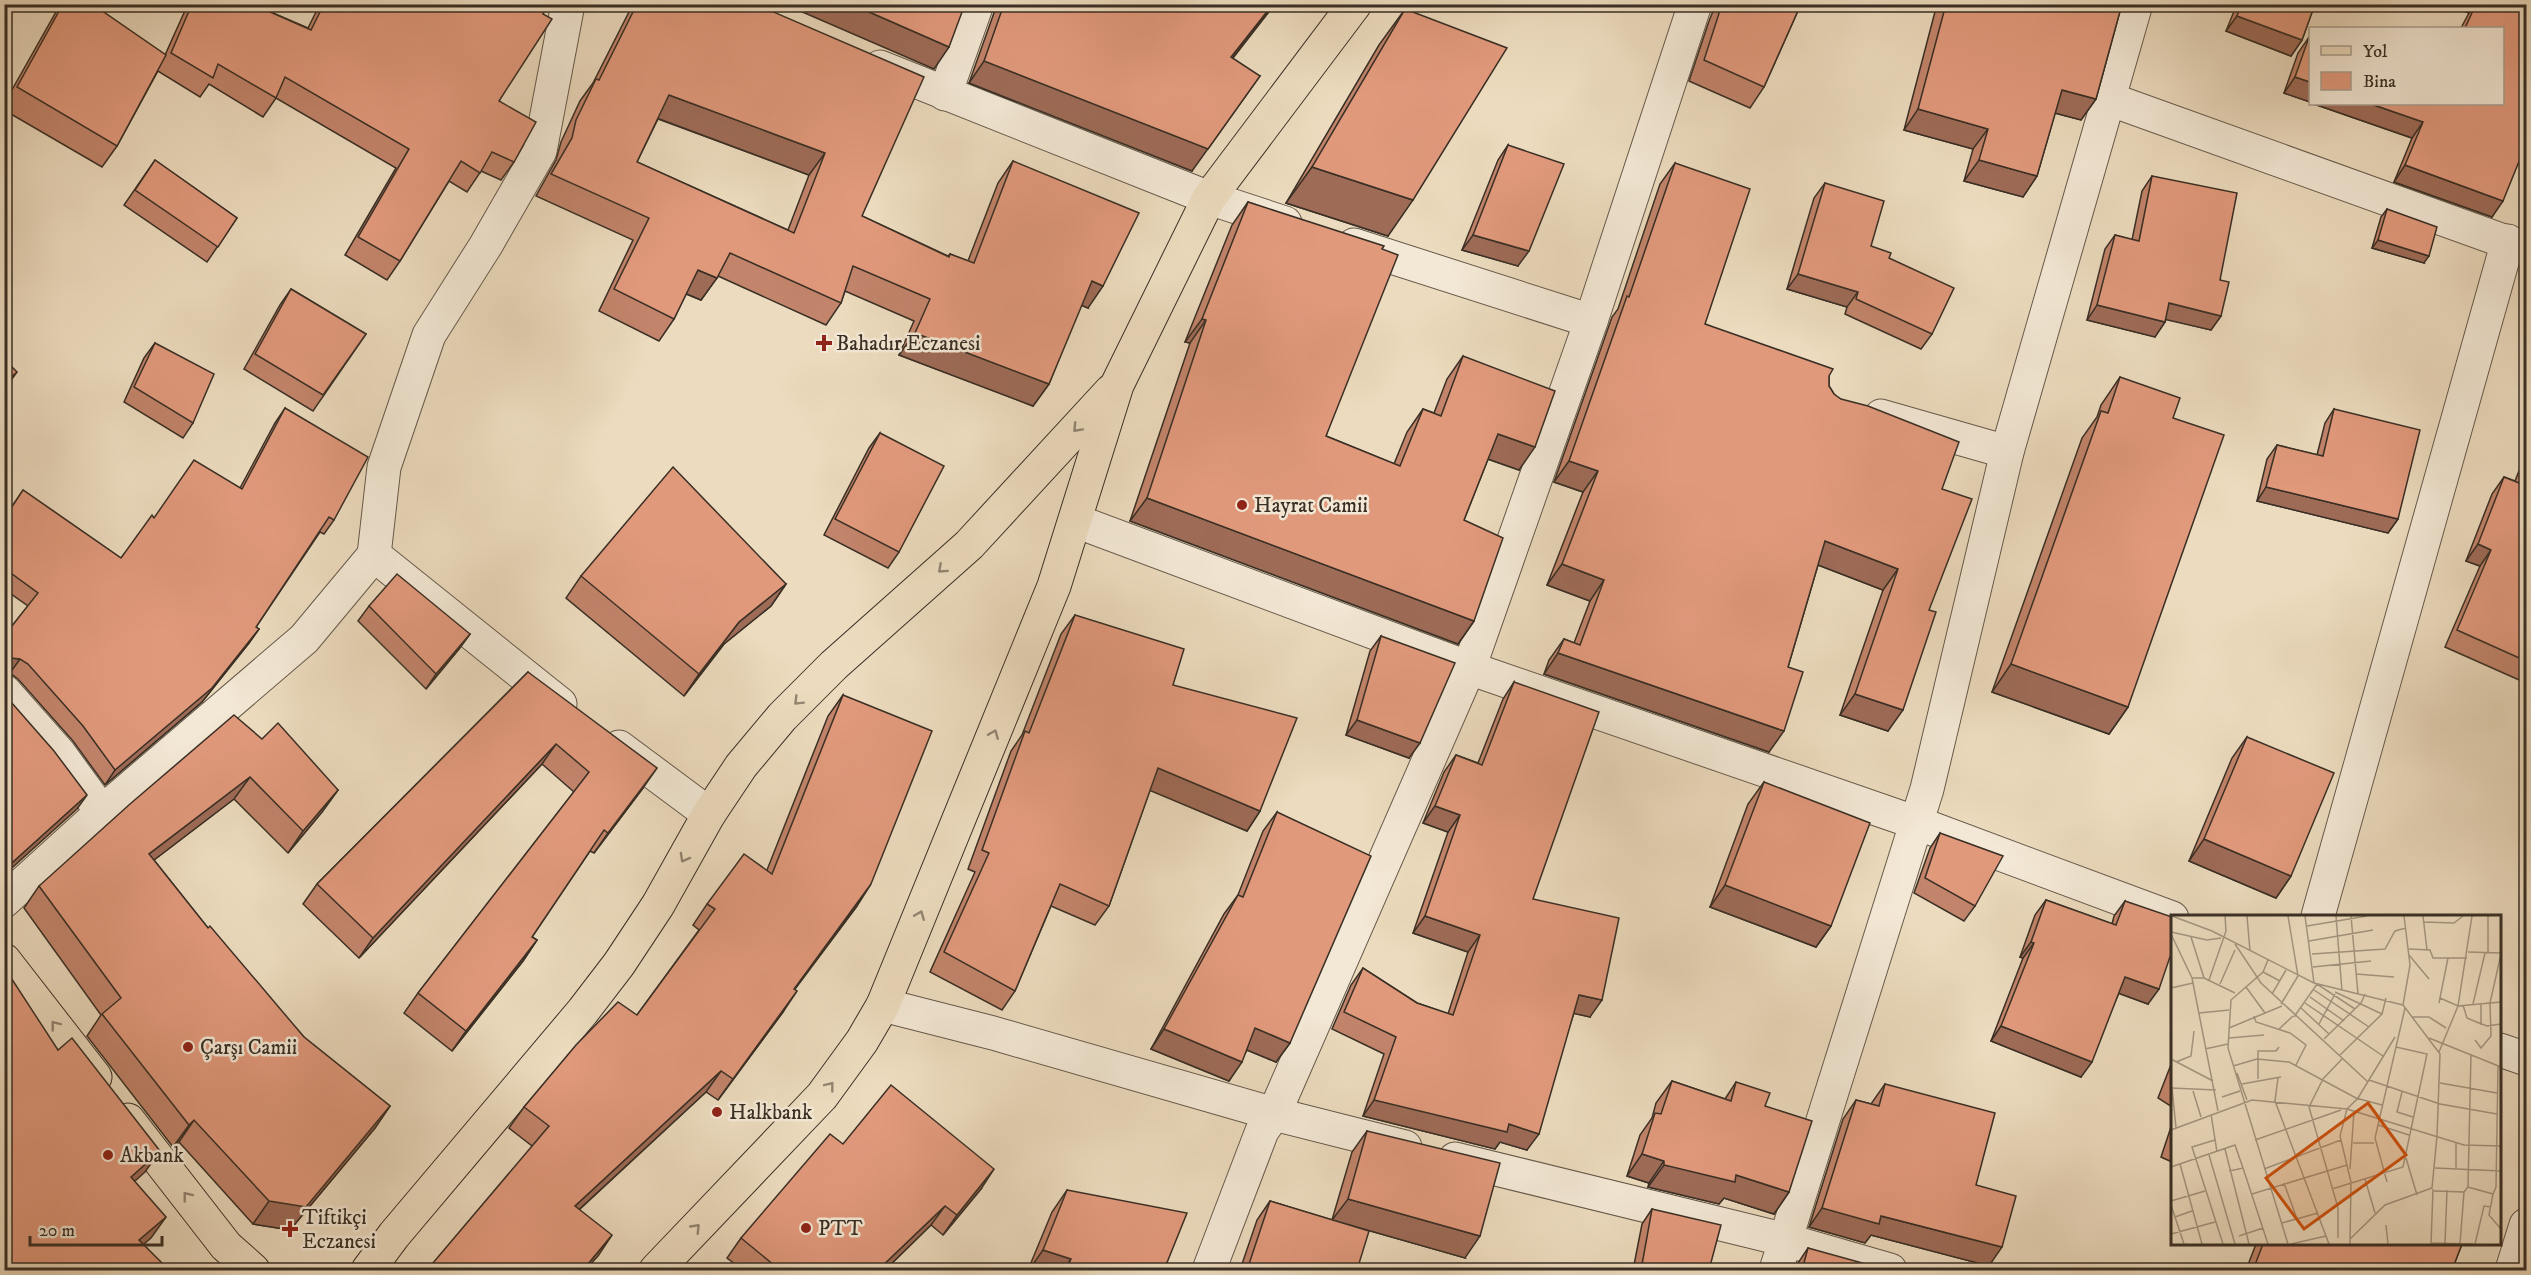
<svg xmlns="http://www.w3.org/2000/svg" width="2531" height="1275" viewBox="0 0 2531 1275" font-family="'IM FELL DW Pica',serif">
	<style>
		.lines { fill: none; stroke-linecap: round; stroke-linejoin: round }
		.minor-casing { stroke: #665a4b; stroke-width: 35 }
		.major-casing { stroke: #392f25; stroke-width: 35 }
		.minor { stroke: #f3e8d5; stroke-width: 33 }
		.major { stroke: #ecdbbe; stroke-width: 33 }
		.wall { fill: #c2846b; stroke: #392f25; stroke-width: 1.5; fill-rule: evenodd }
		.shaded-wall { fill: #9e6b57; stroke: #392f25; stroke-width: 1.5 }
		.building { fill: #e1997c; stroke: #392f25; stroke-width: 1.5; fill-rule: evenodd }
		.oneway { stroke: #928572 }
		.poi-dot { fill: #8f2418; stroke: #f3e8d5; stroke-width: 2 }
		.labels { text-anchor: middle; stroke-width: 5; stroke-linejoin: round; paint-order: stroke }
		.poi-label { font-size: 21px; fill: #392f25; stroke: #f3e8d5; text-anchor: start }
		.inset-road { fill: none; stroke: #a49681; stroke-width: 1.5 }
		.view { fill: #ce5310; fill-opacity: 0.15; stroke: #ce5310; stroke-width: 3 }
		.inset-edge { fill: none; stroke: #392f25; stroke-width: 3 }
	</style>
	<rect width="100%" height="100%" fill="#ecdbbe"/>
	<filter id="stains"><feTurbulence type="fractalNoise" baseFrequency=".00333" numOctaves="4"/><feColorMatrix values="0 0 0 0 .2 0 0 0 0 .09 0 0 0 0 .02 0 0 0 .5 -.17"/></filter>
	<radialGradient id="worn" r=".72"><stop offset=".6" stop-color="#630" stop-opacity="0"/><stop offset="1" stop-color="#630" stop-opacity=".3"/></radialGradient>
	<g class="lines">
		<defs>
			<g id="minor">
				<path d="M 880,67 L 1209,198 L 1285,223"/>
				<path d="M 945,94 L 977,4"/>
				<path d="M 2109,99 L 2526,249"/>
				<path d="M 1354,245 L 1591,321"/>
				<path d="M 1881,416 L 2007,452"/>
				<path d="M 1076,521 L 1469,668 L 1917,823 L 2172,918"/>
				<path d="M 374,555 L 560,704"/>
				<path d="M 4,691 L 59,753 L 102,812"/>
				<path d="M 619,747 L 709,814"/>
				<path d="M 4,901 L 102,812 L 304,639 L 374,555 L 384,467 L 429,335 L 486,245 L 540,151 L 568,4"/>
				<path d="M 2318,916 L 2508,241"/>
				<path d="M 883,1005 L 993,1033 L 1274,1114 L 1405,1147"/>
				<path d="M 2500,1050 L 2526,1059"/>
				<path d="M 1455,1159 L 1786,1240 L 1890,1270"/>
				<path d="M 1209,1270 L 1262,1131 L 1274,1114 L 1469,668 L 1591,321 L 1695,4"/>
				<path d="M 1776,1270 L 1927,789 L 2007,452 L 2136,4"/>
				<path d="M 2512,1270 L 2526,1225"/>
			</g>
			<g id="major">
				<path d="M 4,960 L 95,1077"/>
				<path d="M 128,1120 L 226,1246 L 253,1270"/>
				<path d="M 368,1270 L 394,1235 L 583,1011 L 619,964 L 658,905 L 709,814 L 741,766 L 782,717 L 834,665 L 969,545 L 1111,391"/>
				<path d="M 656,1270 L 822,1096 L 862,1041 L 883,1005 L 1054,586 L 1117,385 L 1209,198 L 1355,4"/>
			</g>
		</defs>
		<!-- minor casing -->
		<use href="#minor" class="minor-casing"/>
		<!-- major casing -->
		<use href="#major" class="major-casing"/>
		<!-- minor -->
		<use href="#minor" class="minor"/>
		<!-- major -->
		<use href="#major" class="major"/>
	</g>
	<!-- wall -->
	<g class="wall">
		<path d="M 61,4 L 92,4 L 165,55 L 188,4 L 252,4 L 308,28 L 320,4 L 548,4 L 499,101 L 514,162 L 501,180 L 481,171 L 467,192 L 449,181 L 400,261 L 387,280 L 345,255 L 396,168 L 276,98 L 263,117 L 209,84 L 200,97 L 158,71 L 117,146 L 102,167 L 4,110 L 4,104 L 56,12 Z"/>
		<path d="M 633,4 L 755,4 L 862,216 L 948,256 L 950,254 L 968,261 L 998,183 L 1013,161 L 1088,308 L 1081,305 L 1049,384 L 1033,406 L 899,355 L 914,321 L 845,291 L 841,303 L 826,325 L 718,276 L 701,300 L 686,294 L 674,319 L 659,341 L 599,311 L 633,240 L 536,196 L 556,160 L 561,142 L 580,101 L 593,83 ZM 658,119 L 809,175 L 788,230 L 637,162 Z"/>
		<path d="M 995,4 L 1275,4 L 1233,58 L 1192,171 L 969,83 L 995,10 Z"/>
		<path d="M 1716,4 L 1801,4 L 1764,87 L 1750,108 L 1689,81 L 1709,21 Z"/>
		<path d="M 1937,4 L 2122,4 L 2096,99 L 2081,120 L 2055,113 L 2037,176 L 2023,197 L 1964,181 L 1973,149 L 1904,130 Z"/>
		<path d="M 2237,4 L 2315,4 L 2302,40 L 2291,56 L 2226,31 Z"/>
		<path d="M 2458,4 L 2526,4 L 2526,153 L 2523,152 L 2492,217 L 2394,182 L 2412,138 L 2314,104 L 2502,104 L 2502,28 L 2461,28 L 2469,13 L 2456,8 Z"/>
		<path d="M 1405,9 L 1388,236 L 1286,203 L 1379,45 Z"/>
		<path d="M 2309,37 L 2310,102 L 2284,93 L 2298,53 Z"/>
		<path d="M 1508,145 L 1518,266 L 1462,250 L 1498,160 Z"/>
		<path d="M 155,160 L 237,218 L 207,262 L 124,205 Z"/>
		<path d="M 1675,163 L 1705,324 L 1829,376 L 1829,386 L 1834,394 L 1942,489 L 1929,610 L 1888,731 L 1840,715 L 1883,590 L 1818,565 L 1788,667 L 1769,752 L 1544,674 L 1549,660 L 1564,639 L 1574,643 L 1590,601 L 1547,585 L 1583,492 L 1554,482 L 1612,317 L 1618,309 L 1660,184 Z"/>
		<path d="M 2152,176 L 2220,280 L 2221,316 L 2211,330 L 2166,319 L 2165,322 L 2155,337 L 2087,320 L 2105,249 L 2115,235 L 2132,240 L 2142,191 Z"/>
		<path d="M 1825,183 L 1871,246 L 1889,258 L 1932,334 L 1921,349 L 1845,314 L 1847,307 L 1787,289 L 1814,198 Z"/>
		<path d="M 1248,202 L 1382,249 L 1326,436 L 1394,464 L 1407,432 L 1423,409 L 1434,413 L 1447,379 L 1463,356 L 1519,470 L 1488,459 L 1464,520 L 1474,621 L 1458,644 L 1130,521 L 1190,343 L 1185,342 L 1232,225 Z"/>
		<path d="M 2387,209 L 2424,263 L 2372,248 L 2381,217 Z"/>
		<path d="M 291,289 L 366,334 L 313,411 L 244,369 L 280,305 Z"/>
		<path d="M 155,343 L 193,423 L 183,438 L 124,402 L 144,358 Z"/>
		<path d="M 2120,377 L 2173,418 L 2128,707 L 2109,734 L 1992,692 L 2082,438 L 2097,417 L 2101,405 Z"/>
		<path d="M 285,408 L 334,520 L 324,534 L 320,532 L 256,627 L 259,629 L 249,643 L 202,702 L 105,785 L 73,741 L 18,679 L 10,673 L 4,673 L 4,636 L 28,606 L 4,589 L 4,518 L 23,490 L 121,558 L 154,518 L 240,488 L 275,423 Z"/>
		<path d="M 2334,409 L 2398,519 L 2388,533 L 2257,501 L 2267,459 L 2277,445 L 2317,455 L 2325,423 Z"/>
		<path d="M 880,433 L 899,552 L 888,568 L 824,535 L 869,448 Z"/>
		<path d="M 2526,453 L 2526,683 L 2445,647 L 2480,566 L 2466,561 L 2492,494 L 2504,477 L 2515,481 Z"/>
		<path d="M 581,576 L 786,584 L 771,606 L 724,644 L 684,696 L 566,598 Z"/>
		<path d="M 369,606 L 470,634 L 459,649 L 426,689 L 358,621 Z"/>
		<path d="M 1075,615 L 1173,685 L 1260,811 L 1247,831 L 1150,790 L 1109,906 L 1095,925 L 1051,906 L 1015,991 L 1002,1010 L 930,972 L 975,872 L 968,869 L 1011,751 L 1022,735 L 1061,634 Z"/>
		<path d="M 1381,636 L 1409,758 L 1346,735 L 1370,651 Z"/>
		<path d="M 528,672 L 643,788 L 594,853 L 590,851 L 532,937 L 537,940 L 523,961 L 452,1051 L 404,1013 L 418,993 L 574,792 L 542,764 L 359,958 L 303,904 L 317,884 Z"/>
		<path d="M 1514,682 L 1533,899 L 1590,1017 L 1574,1013 L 1527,1150 L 1500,1142 L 1495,1149 L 1363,1116 L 1384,1054 L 1332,1029 L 1351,985 L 1363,968 L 1417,1003 L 1448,1014 L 1468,952 L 1413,933 L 1448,832 L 1423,823 L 1444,772 L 1456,755 L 1478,763 L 1503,699 Z"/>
		<path d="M 843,695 L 857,906 L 795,989 L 783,1012 L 718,1100 L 706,1092 L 579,1210 L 598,1256 L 532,1146 L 509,1128 L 524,1107 L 637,1015 L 699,930 L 693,925 L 707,904 L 767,870 L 828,716 Z"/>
		<path d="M 2247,737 L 2291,876 L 2276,898 L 2189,861 L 2232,758 Z"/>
		<path d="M 262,739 L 338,790 L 322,812 L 288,853 L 234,799 L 154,860 L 208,928 L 304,1037 L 390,1106 L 375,1128 L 290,1230 L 253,1224 L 179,1142 L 173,1147 L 87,1036 L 101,1015 L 24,908 L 39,886 Z"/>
		<path d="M 1764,782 L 1831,926 L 1816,947 L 1710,907 L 1748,804 Z"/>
		<path d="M 1277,812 L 1290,1043 L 1276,1062 L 1247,1050 L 1229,1081 L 1151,1049 L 1224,914 L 1238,895 L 1263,831 Z"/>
		<path d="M 1940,833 L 1975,906 L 1964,921 L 1914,893 L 1930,848 Z"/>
		<path d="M 2046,900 L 2112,924 L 2114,916 L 2125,901 L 2148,1004 L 2119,993 L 2081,1077 L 1991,1041 L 2023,958 L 2020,957 L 2035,915 Z"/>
		<path d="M 2172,1062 L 2172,1107 L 2158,1098 Z"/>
		<path d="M 1672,1081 L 1725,1099 L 1736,1082 L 1765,1106 L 1789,1192 L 1774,1214 L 1724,1198 L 1719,1204 L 1648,1187 L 1649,1183 L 1627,1176 L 1640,1135 L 1652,1118 L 1656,1103 Z"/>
		<path d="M 1885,1084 L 1976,1185 L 1989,1266 L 1871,1235 L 1865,1243 L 1809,1227 L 1843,1119 L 1856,1100 L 1871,1104 Z"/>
		<path d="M 2172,1124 L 2172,1162 L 2161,1157 Z"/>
		<path d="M 1367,1131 L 1465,1258 L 1339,1222 L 1357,1270 L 1240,1270 L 1257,1220 L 1270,1201 L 1332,1220 L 1352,1152 Z"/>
		<path d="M 981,1189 L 943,1235 L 931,1225 L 885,1270 L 743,1270 L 727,1258 L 741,1238 Z"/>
		<path d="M 1067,1190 L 1164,1270 L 1028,1270 L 1052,1212 Z"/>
		<path d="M 1652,1209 L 1709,1270 L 1633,1270 L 1642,1224 Z"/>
		<path d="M 2256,1244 L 2462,1244 L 2452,1270 L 2246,1270 Z"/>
		<path d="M 1808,1248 L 1864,1270 L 1796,1270 L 1798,1263 Z"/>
	</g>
	<!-- shaded-wall -->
	<g class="shaded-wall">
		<path d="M 784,4 L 851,4 L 949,47 L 934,69 Z"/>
		<path d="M 1273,4 L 1275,4 L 1216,79 L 1231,57 Z"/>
		<path d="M 2459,4 L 2475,4 L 2469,13 L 2456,8 Z"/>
		<path d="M 2237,16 L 2302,40 L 2291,56 L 2226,31 Z"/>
		<path d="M 984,61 L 1260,76 L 1192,171 L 969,83 Z"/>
		<path d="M 2295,77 L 2310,82 L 2310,102 L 2284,93 Z"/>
		<path d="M 2062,90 L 2096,99 L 2081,120 L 2047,111 Z"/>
		<path d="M 669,95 L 825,153 L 809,175 L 654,117 Z"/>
		<path d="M 2314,104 L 2371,104 L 2423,122 L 2412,138 Z"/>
		<path d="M 1918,109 L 1988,129 L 1973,149 L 1904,130 Z"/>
		<path d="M 2526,140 L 2526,153 L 2519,151 Z"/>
		<path d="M 1979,160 L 2037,176 L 2023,197 L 1964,181 Z"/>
		<path d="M 2405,165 L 2503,201 L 2492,217 L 2394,182 Z"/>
		<path d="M 1312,167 L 1413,200 L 1388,236 L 1286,203 Z"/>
		<path d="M 1473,235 L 1529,251 L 1518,266 L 1462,250 Z"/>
		<path d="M 2378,240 L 2429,256 L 2424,263 L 2372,248 Z"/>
		<path d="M 698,270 L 717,278 L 701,300 L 682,292 Z"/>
		<path d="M 1798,274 L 1858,292 L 1847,307 L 1787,289 Z"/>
		<path d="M 1092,281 L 1103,286 L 1088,308 L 1076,303 Z"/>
		<path d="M 2169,303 L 2221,316 L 2211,330 L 2159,318 Z"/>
		<path d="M 2097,305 L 2165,322 L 2155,337 L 2087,320 Z"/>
		<path d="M 1202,319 L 1206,320 L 1190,343 L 1185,342 Z"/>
		<path d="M 915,333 L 1049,384 L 1033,406 L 899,355 Z"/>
		<path d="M 17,372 L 4,390 L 4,383 Z"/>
		<path d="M 1498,434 L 1535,447 L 1519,470 L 1482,457 Z"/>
		<path d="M 1569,461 L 1598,471 L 1583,492 L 1554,482 Z"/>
		<path d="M 2266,487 L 2398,519 L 2388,533 L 2257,501 Z"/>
		<path d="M 1147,498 L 1474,621 L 1458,644 L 1130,521 Z"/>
		<path d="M 1825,541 L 1898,569 L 1883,590 L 1810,562 Z"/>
		<path d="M 2478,544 L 2491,550 L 2480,566 L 2466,561 Z"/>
		<path d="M 1562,564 L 1604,580 L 1590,601 L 1547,585 Z"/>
		<path d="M 786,584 L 771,606 L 724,644 L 684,696 L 699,674 L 739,622 Z"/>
		<path d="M 259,629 L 249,643 L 202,702 L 105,785 L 115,770 Z"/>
		<path d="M 470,634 L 459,649 L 426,689 L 436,674 Z"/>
		<path d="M 1558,653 L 1784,731 L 1769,752 L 1544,674 Z"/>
		<path d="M 11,658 L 20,659 L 10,673 L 4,673 L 4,662 Z"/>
		<path d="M 2011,664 L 2128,707 L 2109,734 L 1992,692 Z"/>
		<path d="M 1855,694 L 1903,710 L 1888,731 L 1840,715 Z"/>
		<path d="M 1357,720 L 1420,743 L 1409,758 L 1346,735 Z"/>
		<path d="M 556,744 L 542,764 L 359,958 L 373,938 Z"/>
		<path d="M 657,768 L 643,788 L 594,853 L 608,833 Z"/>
		<path d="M 1158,768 L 1260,811 L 1247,831 L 1144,788 Z"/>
		<path d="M 250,777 L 234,799 L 133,876 L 149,854 Z"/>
		<path d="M 338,790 L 322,812 L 288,853 L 303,831 Z"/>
		<path d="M 87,795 L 77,809 L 4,875 L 4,870 Z"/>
		<path d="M 1435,806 L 1460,815 L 1448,832 L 1423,823 Z"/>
		<path d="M 2204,839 L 2291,876 L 2276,898 L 2189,861 Z"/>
		<path d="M 871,884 L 857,906 L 779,1010 L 794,989 Z"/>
		<path d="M 1725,885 L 1831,926 L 1816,947 L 1710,907 Z"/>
		<path d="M 1425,916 L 1480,935 L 1468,952 L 1413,933 Z"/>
		<path d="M 537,940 L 523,961 L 452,1051 L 466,1031 Z"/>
		<path d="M 2031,942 L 2034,943 L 2023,958 L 2020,957 Z"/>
		<path d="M 2125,977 L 2159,989 L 2148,1004 L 2115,992 Z"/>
		<path d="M 797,991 L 783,1012 L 718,1100 L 733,1079 Z"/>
		<path d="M 1579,995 L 1602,1000 L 1590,1017 L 1567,1012 Z"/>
		<path d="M 2001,1026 L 2092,1062 L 2081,1077 L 1991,1041 Z"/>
		<path d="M 1255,1028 L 1290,1043 L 1276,1062 L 1242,1048 Z"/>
		<path d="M 1164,1029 L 1242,1062 L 1229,1081 L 1151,1049 Z"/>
		<path d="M 721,1071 L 706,1092 L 560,1227 L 575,1206 Z"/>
		<path d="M 1374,1100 L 1509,1124 L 1539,1134 L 1527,1150 L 1500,1142 L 1495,1149 L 1363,1116 Z"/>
		<path d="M 390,1106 L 375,1128 L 290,1230 L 253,1224 L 269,1201 Z"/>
		<path d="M 194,1120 L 179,1142 L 173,1147 L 189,1125 Z"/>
		<path d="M 160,1151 L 145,1172 L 116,1198 L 131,1177 Z"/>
		<path d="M 1642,1154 L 1664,1161 L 1649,1183 L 1627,1176 Z"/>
		<path d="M 1664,1165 L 1736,1175 L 1789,1192 L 1774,1214 L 1724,1198 L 1719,1204 L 1648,1187 Z"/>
		<path d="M 994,1169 L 981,1189 L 943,1235 L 957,1215 Z"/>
		<path d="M 1348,1199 L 1480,1236 L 1465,1258 L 1332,1220 Z"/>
		<path d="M 945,1206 L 931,1225 L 885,1270 L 878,1270 Z"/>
		<path d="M 1822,1208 L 1881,1216 L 2002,1247 L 1989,1266 L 1871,1235 L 1865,1243 L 1809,1227 Z"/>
		<path d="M 166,1217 L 151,1238 L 124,1261 L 139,1240 Z"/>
		<path d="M 612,1235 L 598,1256 L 585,1270 L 583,1270 Z"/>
		<path d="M 1043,1250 L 1071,1259 L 1063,1270 L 1029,1270 Z"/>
	</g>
	<!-- building -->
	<g class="building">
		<path d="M 63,4 L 92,4 L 166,55 L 117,146 L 17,87 Z"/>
		<path d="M 192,4 L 252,4 L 311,30 L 324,4 L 548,4 L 543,14 L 552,19 L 499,101 L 536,122 L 514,162 L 492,152 L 480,173 L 461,161 L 400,261 L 358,237 L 409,149 L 285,77 L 276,98 L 218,64 L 213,78 L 171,53 Z"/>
		<path d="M 637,4 L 755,4 L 924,77 L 862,216 L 949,257 L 950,254 L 974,263 L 1013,161 L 1139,213 L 1103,286 L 1092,281 L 1049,384 L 915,333 L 930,299 L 853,266 L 841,303 L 730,253 L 717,278 L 698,270 L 674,319 L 614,289 L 649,218 L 551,174 L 572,138 L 576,120 L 596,79 L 599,80 ZM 669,95 L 825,153 L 794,233 L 637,162 Z"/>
		<path d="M 851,4 L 965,4 L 949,47 Z"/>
		<path d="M 1004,4 L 1273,4 L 1231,57 L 1260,76 L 1208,149 L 984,61 Z"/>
		<path d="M 1722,4 L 1801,4 L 1764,87 L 1704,60 Z"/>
		<path d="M 1946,4 L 2122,4 L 2096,99 L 2062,90 L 2037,176 L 1979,160 L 1988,129 L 1918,109 Z"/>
		<path d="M 2241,4 L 2315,4 L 2302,40 L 2237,16 Z"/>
		<path d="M 2476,4 L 2526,4 L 2526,144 L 2503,201 L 2405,165 L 2423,122 L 2371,104 L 2502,104 L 2502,28 L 2465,28 Z"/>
		<path d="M 1405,9 L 1507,48 L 1413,200 L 1312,167 Z"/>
		<path d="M 2309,37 L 2310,38 L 2310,82 L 2295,77 Z"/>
		<path d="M 1508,145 L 1564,164 L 1529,251 L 1473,235 Z"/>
		<path d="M 155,160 L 237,218 L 218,247 L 135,190 Z"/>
		<path d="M 1675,163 L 1750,189 L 1705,324 L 1833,369 L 1829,376 L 1829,386 L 1834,394 L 1841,399 L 1868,406 L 1959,442 L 1942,489 L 1972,499 L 1929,610 L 1936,612 L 1903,710 L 1855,694 L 1898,569 L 1825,541 L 1788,667 L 1803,672 L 1784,731 L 1558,653 L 1564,639 L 1580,645 L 1604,580 L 1562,564 L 1598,471 L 1569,461 L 1627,296 L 1629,297 Z"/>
		<path d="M 2152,176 L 2237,193 L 2220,280 L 2229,282 L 2221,316 L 2169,303 L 2165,322 L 2097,305 L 2115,235 L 2139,241 Z"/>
		<path d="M 1825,183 L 1884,201 L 1871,246 L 1891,253 L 1889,258 L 1954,288 L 1932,334 L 1856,299 L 1858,292 L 1798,274 Z"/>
		<path d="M 1248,202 L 1384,246 L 1382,249 L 1398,255 L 1326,436 L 1400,466 L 1423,409 L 1441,416 L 1463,356 L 1555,391 L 1535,447 L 1498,434 L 1464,520 L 1503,538 L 1474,621 L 1147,498 L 1206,320 L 1202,319 Z"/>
		<path d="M 2387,209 L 2437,227 L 2429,256 L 2378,240 Z"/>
		<path d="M 291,289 L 366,334 L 323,395 L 255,354 Z"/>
		<path d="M 155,343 L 214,374 L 193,423 L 134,387 Z"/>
		<path d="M 4,359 L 17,372 L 4,383 Z"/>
		<path d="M 2120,377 L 2180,398 L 2173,418 L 2224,435 L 2128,707 L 2011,664 L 2101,411 L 2108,413 Z"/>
		<path d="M 285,408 L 368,457 L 334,520 L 329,517 L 256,627 L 259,629 L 212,688 L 115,770 L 83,726 L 28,664 L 20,659 L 11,658 L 4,662 L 4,636 L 38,593 L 4,568 L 4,519 L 23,490 L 121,558 L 152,515 L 154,518 L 194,460 L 242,489 Z"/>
		<path d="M 2334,409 L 2420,430 L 2398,519 L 2266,487 L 2277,445 L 2323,456 Z"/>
		<path d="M 880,433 L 944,466 L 899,552 L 835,519 Z"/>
		<path d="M 2526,465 L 2526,661 L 2457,630 L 2491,550 L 2478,544 L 2504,477 L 2519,483 Z"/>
		<path d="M 673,467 L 786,584 L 739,622 L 699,674 L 581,576 Z"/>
		<path d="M 397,574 L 470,634 L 436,674 L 369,606 Z"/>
		<path d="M 1075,615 L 1184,649 L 1173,685 L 1297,718 L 1260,811 L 1158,768 L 1109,906 L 1060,884 L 1015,991 L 944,952 L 989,853 L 982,850 L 1025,731 L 1029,733 Z"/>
		<path d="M 1381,636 L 1455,663 L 1420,743 L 1357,720 Z"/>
		<path d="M 528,672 L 657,768 L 608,833 L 604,830 L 532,937 L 537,940 L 466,1031 L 418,993 L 589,772 L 556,744 L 373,938 L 317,884 Z"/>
		<path d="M 1514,682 L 1599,712 L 1533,899 L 1619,918 L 1602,1000 L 1579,995 L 1539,1134 L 1509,1124 L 1507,1132 L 1374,1100 L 1396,1037 L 1344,1012 L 1363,968 L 1417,1003 L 1453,1015 L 1480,935 L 1425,916 L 1460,815 L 1435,806 L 1456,755 L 1482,765 Z"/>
		<path d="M 4,694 L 54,751 L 87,795 L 4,870 Z"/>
		<path d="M 843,695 L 932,731 L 871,884 L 794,989 L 797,991 L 733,1079 L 721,1071 L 575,1206 L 612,1235 L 583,1270 L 427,1270 L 549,1126 L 524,1107 L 576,1045 L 618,1002 L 637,1015 L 715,909 L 707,904 L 744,854 L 772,874 Z"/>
		<path d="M 234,715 L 262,739 L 278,723 L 338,790 L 303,831 L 250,777 L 149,854 L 208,928 L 210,926 L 304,1037 L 390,1106 L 306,1207 L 269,1201 L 194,1120 L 189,1125 L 102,1014 L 121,998 L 39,886 L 130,804 Z"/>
		<path d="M 2247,737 L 2334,773 L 2291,876 L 2204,839 Z"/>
		<path d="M 1764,782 L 1870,823 L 1831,926 L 1725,885 Z"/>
		<path d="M 1277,812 L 1371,856 L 1290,1043 L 1255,1028 L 1242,1062 L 1164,1029 L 1238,895 L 1243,897 Z"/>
		<path d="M 1940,833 L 2003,856 L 1975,906 L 1925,878 Z"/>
		<path d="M 2046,900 L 2116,925 L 2125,901 L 2172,917 L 2172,951 L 2159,989 L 2125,977 L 2092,1062 L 2001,1026 L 2034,943 L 2031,942 Z"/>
		<path d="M 4,967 L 58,1050 L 72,1038 L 160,1151 L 131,1177 L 166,1217 L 139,1240 L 169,1270 L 4,1270 Z"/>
		<path d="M 1672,1081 L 1731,1101 L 1736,1082 L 1770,1093 L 1765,1106 L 1812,1121 L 1789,1192 L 1736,1175 L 1735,1182 L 1664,1165 L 1664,1161 L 1642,1154 L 1655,1113 L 1661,1114 Z"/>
		<path d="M 1885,1084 L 1995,1113 L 1976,1185 L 2016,1196 L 2002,1247 L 1881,1216 L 1879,1224 L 1822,1208 L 1856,1100 L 1879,1106 Z"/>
		<path d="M 891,1085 L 994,1169 L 957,1215 L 945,1206 L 878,1270 L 780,1270 L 741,1238 L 830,1134 L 843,1144 Z"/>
		<path d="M 1367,1131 L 1500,1163 L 1480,1236 L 1348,1199 Z"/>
		<path d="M 1067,1190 L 1187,1213 L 1164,1270 L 1066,1270 L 1071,1259 L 1043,1250 Z"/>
		<path d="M 1270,1201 L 1369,1231 L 1357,1270 L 1247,1270 Z"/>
		<path d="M 1652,1209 L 1721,1225 L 1709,1270 L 1641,1270 Z"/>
		<path d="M 2263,1244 L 2462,1244 L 2452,1270 L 2253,1270 Z"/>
		<path d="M 1808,1248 L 1866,1264 L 1864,1270 L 1802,1270 Z"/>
	</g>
	<!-- one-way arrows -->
	<defs><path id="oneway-chevron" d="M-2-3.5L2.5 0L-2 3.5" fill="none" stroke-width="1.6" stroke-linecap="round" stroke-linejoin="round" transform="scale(1.5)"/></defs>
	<g class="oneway">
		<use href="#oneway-chevron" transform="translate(1077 428) rotate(133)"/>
		<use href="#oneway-chevron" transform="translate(942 569) rotate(138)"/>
		<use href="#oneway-chevron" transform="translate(798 701) rotate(135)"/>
		<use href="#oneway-chevron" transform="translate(994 734) rotate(-68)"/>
		<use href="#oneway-chevron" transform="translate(684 858) rotate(119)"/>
		<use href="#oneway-chevron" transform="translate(920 915) rotate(-68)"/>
		<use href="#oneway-chevron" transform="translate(55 1025) rotate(-128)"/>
		<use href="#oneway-chevron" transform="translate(830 1086) rotate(-52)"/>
		<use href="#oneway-chevron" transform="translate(187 1196) rotate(-128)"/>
		<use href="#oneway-chevron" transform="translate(696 1228) rotate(-46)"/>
	</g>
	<!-- markers -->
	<g class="poi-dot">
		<path d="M821 334h6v6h6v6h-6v6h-6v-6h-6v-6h6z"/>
		<circle cx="1242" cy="505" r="6"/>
		<circle cx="188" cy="1047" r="6"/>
		<circle cx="717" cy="1112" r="6"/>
		<circle cx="108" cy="1155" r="6"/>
		<circle cx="806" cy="1228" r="6"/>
		<path d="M287 1220h6v6h6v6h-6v6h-6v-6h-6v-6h6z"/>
	</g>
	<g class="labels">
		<!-- poi labels -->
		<g class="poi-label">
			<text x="836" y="350">Bahadır Eczanesi</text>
			<text x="1254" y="512">Hayrat Camii</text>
			<text x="200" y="1054">Çarşı Camii</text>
			<text x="729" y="1119">Halkbank</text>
			<text x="120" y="1162">Akbank</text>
			<text x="302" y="1224">Tiftikçi<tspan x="302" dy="24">Eczanesi</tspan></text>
			<text x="818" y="1235">PTT</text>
		</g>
	</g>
	<!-- overview -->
	<g transform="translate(2171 915)">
		<rect width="330" height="330" fill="#ecdbbe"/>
		<path class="inset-road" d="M 1,1 L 41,16 L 143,68 L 232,90M 76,1 L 79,36M 134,1 L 143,68M 165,1 L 171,76M 180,1 L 187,79M 233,1 L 239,50 L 232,90 L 269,139 L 266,221M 252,1 L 256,35M 317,1 L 317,38M 253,7 L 283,8 L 292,1M 136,11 L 196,1M 0,17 L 36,25 L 50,23M 0,19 L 21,63 L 47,196M 20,22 L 33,63M 138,26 L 202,15M 64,29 L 90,68 L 197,167M 238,34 L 259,35 L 262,43 L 296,43M 297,37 L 330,38M 141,39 L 214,34 L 224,16 L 235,13M 238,40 L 258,64M 97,45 L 92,57 L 60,85 L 57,133 L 117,329M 142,52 L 200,46M 92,57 L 109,66M 185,59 L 223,62M 21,63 L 33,63 L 64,78M 38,65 L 55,16 L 54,1M 49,69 L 64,35M 75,72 L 94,98M 0,73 L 22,68M 143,75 L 198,112M 164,77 L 211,99M 101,79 L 115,55M 139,82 L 173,106M 269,83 L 287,91 L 330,87M 134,88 L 212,141M 268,88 L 277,43M 110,89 L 127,61 L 117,1M 302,89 L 314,38M 310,89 L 310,110M 292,90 L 296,103 L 303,106 L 316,111 L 330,109M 130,93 L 158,119M 28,98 L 58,95M 83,101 L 85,107 L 119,118 L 135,130 L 125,150M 123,102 L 146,69 L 184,94M 241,102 L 258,102 L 275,113M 148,109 L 164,79M 58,113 L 111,91M 108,114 L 122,101M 58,123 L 93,120M 258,123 L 330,152M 153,124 L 190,88 L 194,79M 304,125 L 310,133 L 320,121 L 319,88 L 330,39M 34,134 L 57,129M 268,137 L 287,91 L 301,1M 168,141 L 211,99 L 215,83M 0,144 L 42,166M 5,147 L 20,141 L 23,116M 62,151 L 86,144 L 118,147 L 185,183 L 211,190M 66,158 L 76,185M 107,163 L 104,186 L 158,329M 87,164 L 87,136 L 105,136 L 108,132M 198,165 L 269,189 L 326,199M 269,168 L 326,178M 71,169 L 110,162M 0,173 L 45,175M 1,173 L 5,213M 22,176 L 30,202M 231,177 L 226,197 L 242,202M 51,182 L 69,176M 40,199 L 46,237M 207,210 L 238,220M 0,215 L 81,185 L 176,194 L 187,183 L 224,122M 44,225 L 21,232 L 52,329M 84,225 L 170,195M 182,228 L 203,228M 285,228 L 285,253M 54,234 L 78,329M 38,240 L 64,329M 235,243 L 246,280M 9,249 L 31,329M 0,252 L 64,230 L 72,253M 264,253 L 330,256M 93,254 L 170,225M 179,254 L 183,196M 58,256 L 72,253 L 97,329M 194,264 L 204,298M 216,267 L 204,223 L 234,93M 113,268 L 126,304M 297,272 L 322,279 L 325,272 L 327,151M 161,274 L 232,252 L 256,139 L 225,132M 263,276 L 293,277 L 297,272 L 300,139M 81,279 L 176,250M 322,279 L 318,300 L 330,314M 0,286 L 34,276M 0,290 L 13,329M 4,302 L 21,296M 111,308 L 147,298M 215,310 L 217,329M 0,319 L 44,307M 68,321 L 92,313M 167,323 L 167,293 L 138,192 L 152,164 L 171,144M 179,324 L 214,290 L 261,273 L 266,221M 261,328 L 302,329M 274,328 L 276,275M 120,329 L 155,321M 179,329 L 180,267 L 169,221 L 176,194 L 293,230 L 330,231M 260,329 L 262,274M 289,329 L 293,277M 304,329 L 313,291 L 320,292"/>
		<path class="view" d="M 197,188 L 235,240 L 133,314 L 95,263 Z"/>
		<rect width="330" height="330" class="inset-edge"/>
	</g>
	<!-- margin -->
	<rect width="2531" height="1275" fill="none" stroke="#ecdbbe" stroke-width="24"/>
	<rect x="6" y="6" width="2519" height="1263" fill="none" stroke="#392f25" stroke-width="3"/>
	<rect x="12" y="12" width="2507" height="1251" fill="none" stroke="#392f25" stroke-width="1.5"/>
	<!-- legend -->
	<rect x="2309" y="27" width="195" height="78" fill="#f3e8d5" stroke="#a99e8f" stroke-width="1.5"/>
	<rect x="2321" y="46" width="30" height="9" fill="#ecdbbe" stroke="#a99e8f" stroke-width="1.5"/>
	<text x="2363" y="57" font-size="18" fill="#392f25">Yol</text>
	<rect x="2321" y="72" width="30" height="18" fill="#e1997c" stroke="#a99e8f" stroke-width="1.5"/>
	<text x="2363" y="87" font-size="18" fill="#392f25">Bina</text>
	<!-- scale -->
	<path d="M30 1236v9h132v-9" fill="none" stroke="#392f25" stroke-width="3"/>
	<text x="39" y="1236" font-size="18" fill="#392f25" stroke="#f3e8d5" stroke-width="4.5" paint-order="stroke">20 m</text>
	<rect width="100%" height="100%" filter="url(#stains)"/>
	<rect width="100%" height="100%" fill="url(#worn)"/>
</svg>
